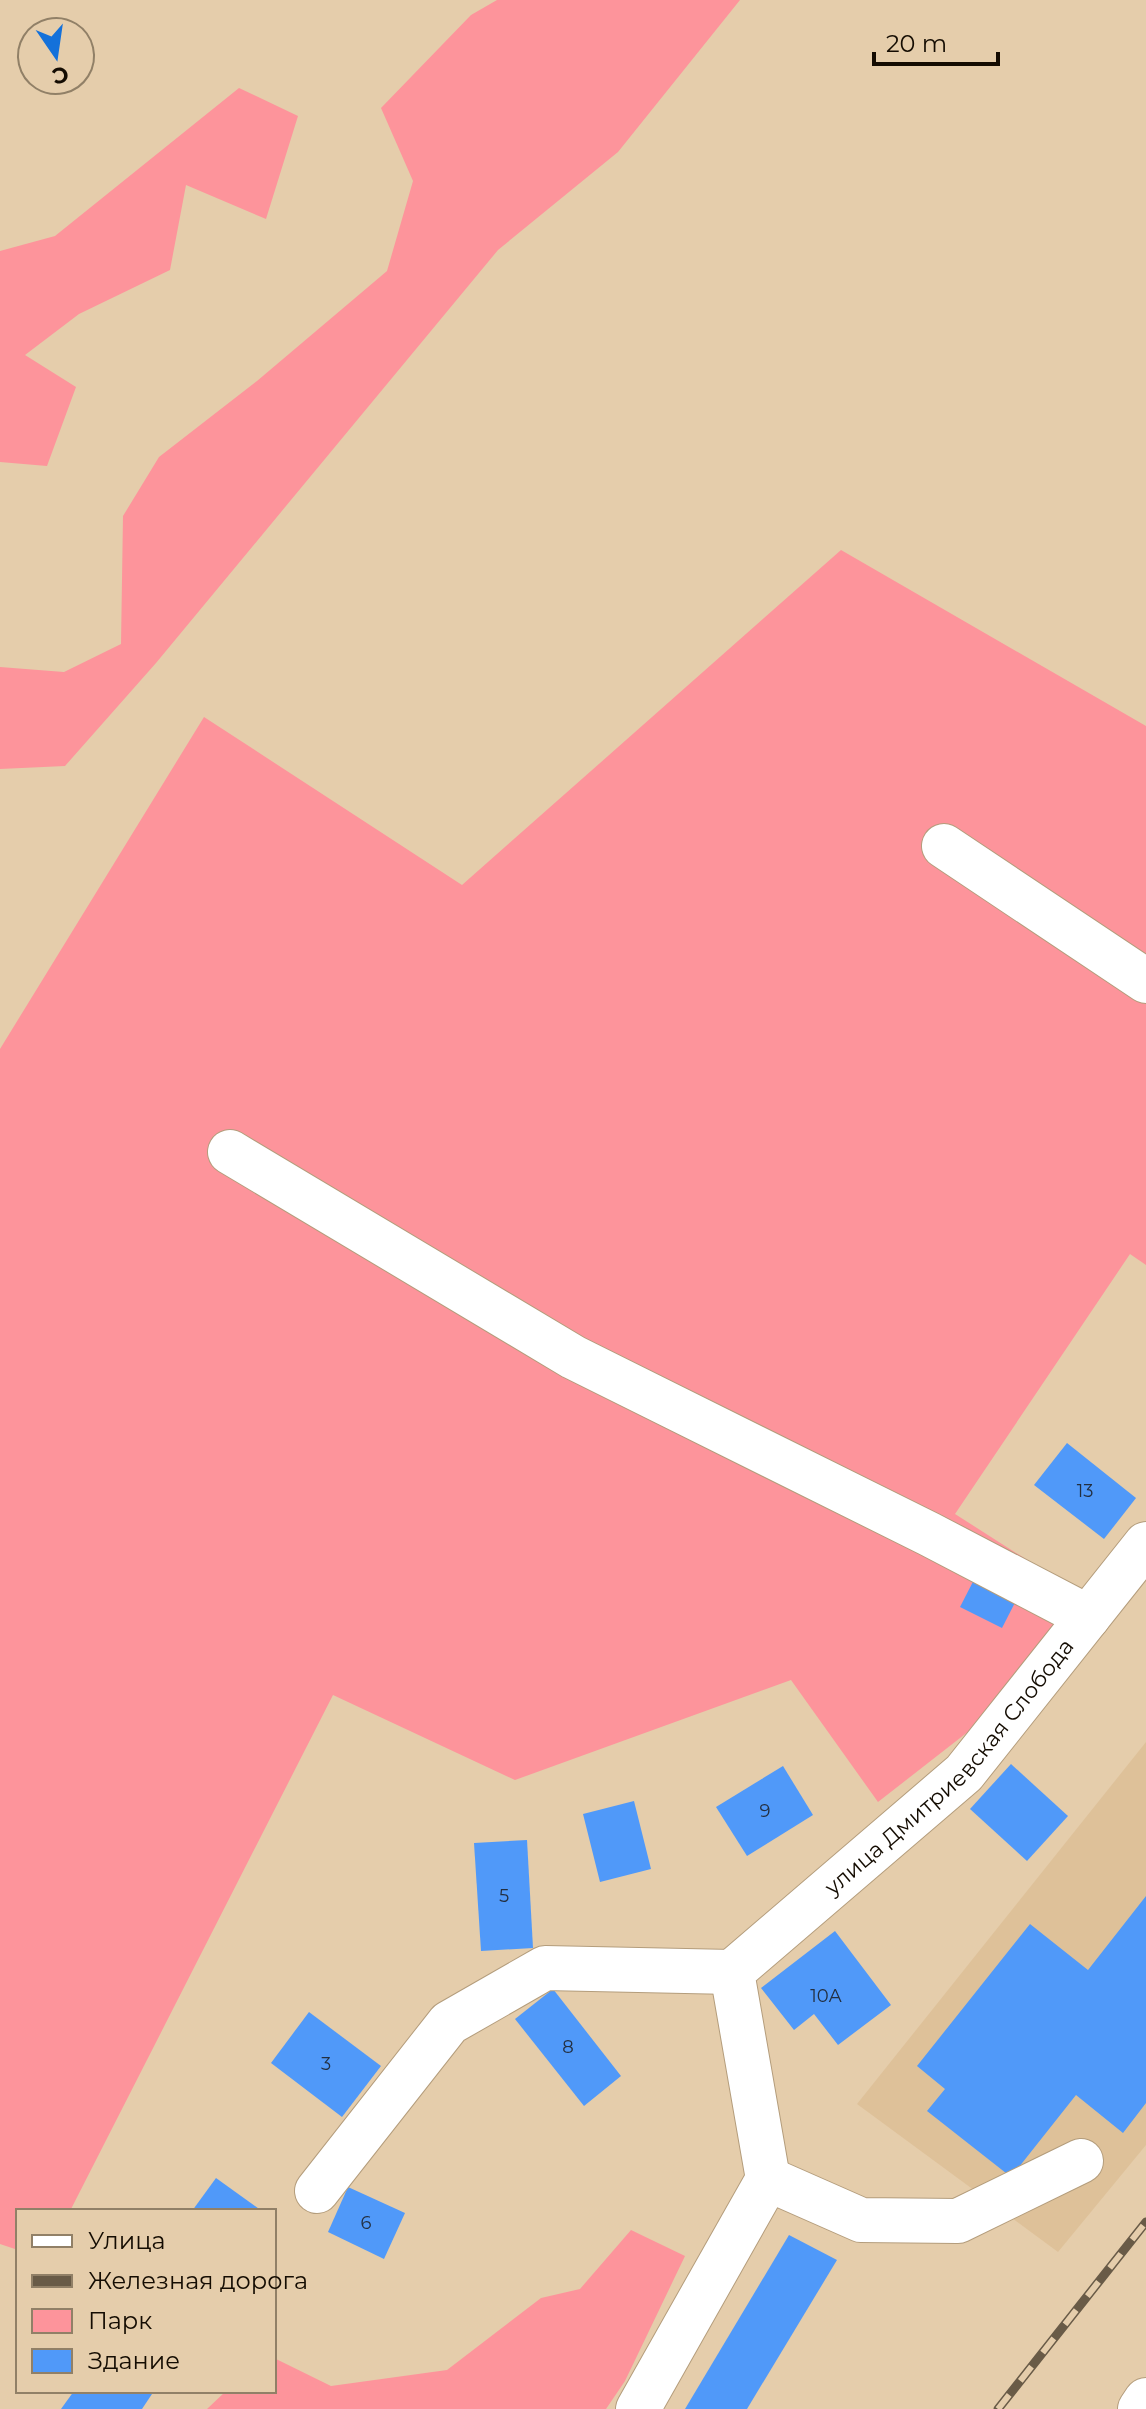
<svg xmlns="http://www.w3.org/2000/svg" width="1146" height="2409" viewBox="0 0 1146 2409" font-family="Montserrat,sans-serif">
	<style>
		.built { fill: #dec199 }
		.green { fill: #fd949b }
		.building { fill: #5099f9 }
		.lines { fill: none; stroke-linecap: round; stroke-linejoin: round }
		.minor-casing { stroke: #b49d7c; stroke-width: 46 }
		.minor { stroke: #fff; stroke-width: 44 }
		.rail-casing { stroke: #695b47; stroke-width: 9 }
		.rail { stroke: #e5cdab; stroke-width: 6; stroke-dasharray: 18; stroke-linecap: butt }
		.labels { text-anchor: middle; stroke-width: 7; stroke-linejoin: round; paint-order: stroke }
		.number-label { font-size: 18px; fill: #232f40 }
		.street-label { font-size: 22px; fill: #140c02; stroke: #e5cdab }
	</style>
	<rect width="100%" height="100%" fill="#e5cdab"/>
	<!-- built -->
	<path class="built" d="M 1146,1742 L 1146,2145 L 1058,2252 L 857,2104 Z"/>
	<!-- green -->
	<g class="green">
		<path d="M 497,0 L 740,0 L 618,152 L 498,250 L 156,663 L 65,766 L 0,769 L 0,667 L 64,672 L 121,644 L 123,516 L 159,457 L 257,381 L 387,271 L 413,181 L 381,108 L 471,15 Z"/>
		<path d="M 239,88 L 298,116 L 266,219 L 186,185 L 170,270 L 79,314 L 25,355 L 76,387 L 47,466 L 0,462 L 0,251 L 55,236 Z"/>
		<path d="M 841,550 L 1146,726 L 1146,1265 L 1130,1254 L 955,1514 L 1079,1593 L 969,1731 L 878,1802 L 791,1680 L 515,1780 L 333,1695 L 70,2211 L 18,2211 L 18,2250 L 0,2244 L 0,1049 L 204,717 L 462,885 Z"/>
		<path d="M 631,2230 L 685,2256 L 625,2381 L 606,2409 L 207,2409 L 226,2391 L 274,2391 L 274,2358 L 331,2386 L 447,2370 L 541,2298 L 580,2289 Z"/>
	</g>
	<!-- building -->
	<g class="building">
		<path d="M 1067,1443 L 1136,1498 L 1104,1539 L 1034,1485 Z"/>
		<path d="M 979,1570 L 1021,1591 L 1002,1628 L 960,1607 Z"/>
		<path d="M 1011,1764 L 1068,1816 L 1027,1861 L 970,1809 Z"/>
		<path d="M 783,1766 L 813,1815 L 747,1856 L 716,1807 Z"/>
		<path d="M 634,1801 L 651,1869 L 600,1882 L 583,1814 Z"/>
		<path d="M 527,1840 L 533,1948 L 481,1951 L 474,1843 Z"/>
		<path d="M 1146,1896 L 1146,2103 L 1123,2133 L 1076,2095 L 1011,2177 L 927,2111 L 945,2089 L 917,2066 L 1030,1924 L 1088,1970 Z"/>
		<path d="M 835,1931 L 891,2005 L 838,2045 L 814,2014 L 794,2030 L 761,1988 Z"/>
		<path d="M 553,1989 L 621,2076 L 584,2106 L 515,2019 Z"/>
		<path d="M 309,2012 L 381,2066 L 342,2117 L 271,2063 Z"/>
		<path d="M 216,2178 L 262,2211 L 192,2211 Z"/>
		<path d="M 348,2187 L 405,2213 L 384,2259 L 328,2232 Z"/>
		<path d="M 789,2235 L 837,2260 L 747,2409 L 685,2409 Z"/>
		<path d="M 74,2391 L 154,2391 L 142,2409 L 61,2409 Z"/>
	</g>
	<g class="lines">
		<defs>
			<g id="minor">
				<path d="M 944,846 L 1146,981"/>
				<path d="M 230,1152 L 573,1357 L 929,1534 L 1088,1617"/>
				<path d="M 768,2179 L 861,2220 L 958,2221 L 1081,2161"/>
				<path d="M 317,2191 L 449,2023 L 545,1968 L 732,1972"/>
				<path id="s1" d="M 638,2409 L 768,2179 L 732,1972 L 964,1773 L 1146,1544"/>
				<path d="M 1140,2409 L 1146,2400"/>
			</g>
		</defs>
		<!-- minor casing -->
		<use href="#minor" class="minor-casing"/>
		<!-- minor -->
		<use href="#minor" class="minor"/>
		<defs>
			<path id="rail" d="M 998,2409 L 1146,2222"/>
		</defs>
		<!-- rail casing -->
		<use href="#rail" class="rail-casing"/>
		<!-- rail -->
		<use href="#rail" class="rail"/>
	</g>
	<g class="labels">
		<!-- number labels -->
		<g class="number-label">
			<text x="1085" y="1497">13</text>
			<text x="765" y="1817">9</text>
			<text x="504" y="1902">5</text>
			<text x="826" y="2002">10А</text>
			<text x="568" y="2053">8</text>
			<text x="326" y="2070">3</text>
			<text x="366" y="2229">6</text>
		</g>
		<!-- street labels -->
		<g class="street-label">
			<text dy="8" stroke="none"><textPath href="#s1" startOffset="774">улица Дмитриевская Слобода</textPath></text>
		</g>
	</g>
	<!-- legend -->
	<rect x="16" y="2209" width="260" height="184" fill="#e5cdab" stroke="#918067" stroke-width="2"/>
	<rect x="32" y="2235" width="40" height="12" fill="#ffffff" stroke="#918067" stroke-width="2"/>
	<text x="88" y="2249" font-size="24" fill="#140c02">Улица</text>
	<rect x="32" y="2275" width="40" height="12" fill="#695b47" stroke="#918067" stroke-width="2"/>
	<text x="88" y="2289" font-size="24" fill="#140c02">Железная дорога</text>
	<rect x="32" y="2309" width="40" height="24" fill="#fd949b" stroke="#918067" stroke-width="2"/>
	<text x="88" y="2329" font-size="24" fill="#140c02">Парк</text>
	<rect x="32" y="2349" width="40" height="24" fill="#5099f9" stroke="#918067" stroke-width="2"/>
	<text x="88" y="2369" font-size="24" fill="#140c02">Здание</text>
	<!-- north arrow -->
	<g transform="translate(56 56) rotate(167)"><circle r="38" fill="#e5cdab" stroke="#918067" stroke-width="2"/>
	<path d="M0-6L14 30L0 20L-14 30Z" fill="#1471da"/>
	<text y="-12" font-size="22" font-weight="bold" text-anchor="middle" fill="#140c02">С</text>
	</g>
	<!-- scale -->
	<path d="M874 52v12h124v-12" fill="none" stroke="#140c02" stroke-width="4"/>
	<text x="886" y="52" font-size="24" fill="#140c02" stroke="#e5cdab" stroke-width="6" paint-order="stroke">20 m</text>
</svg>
